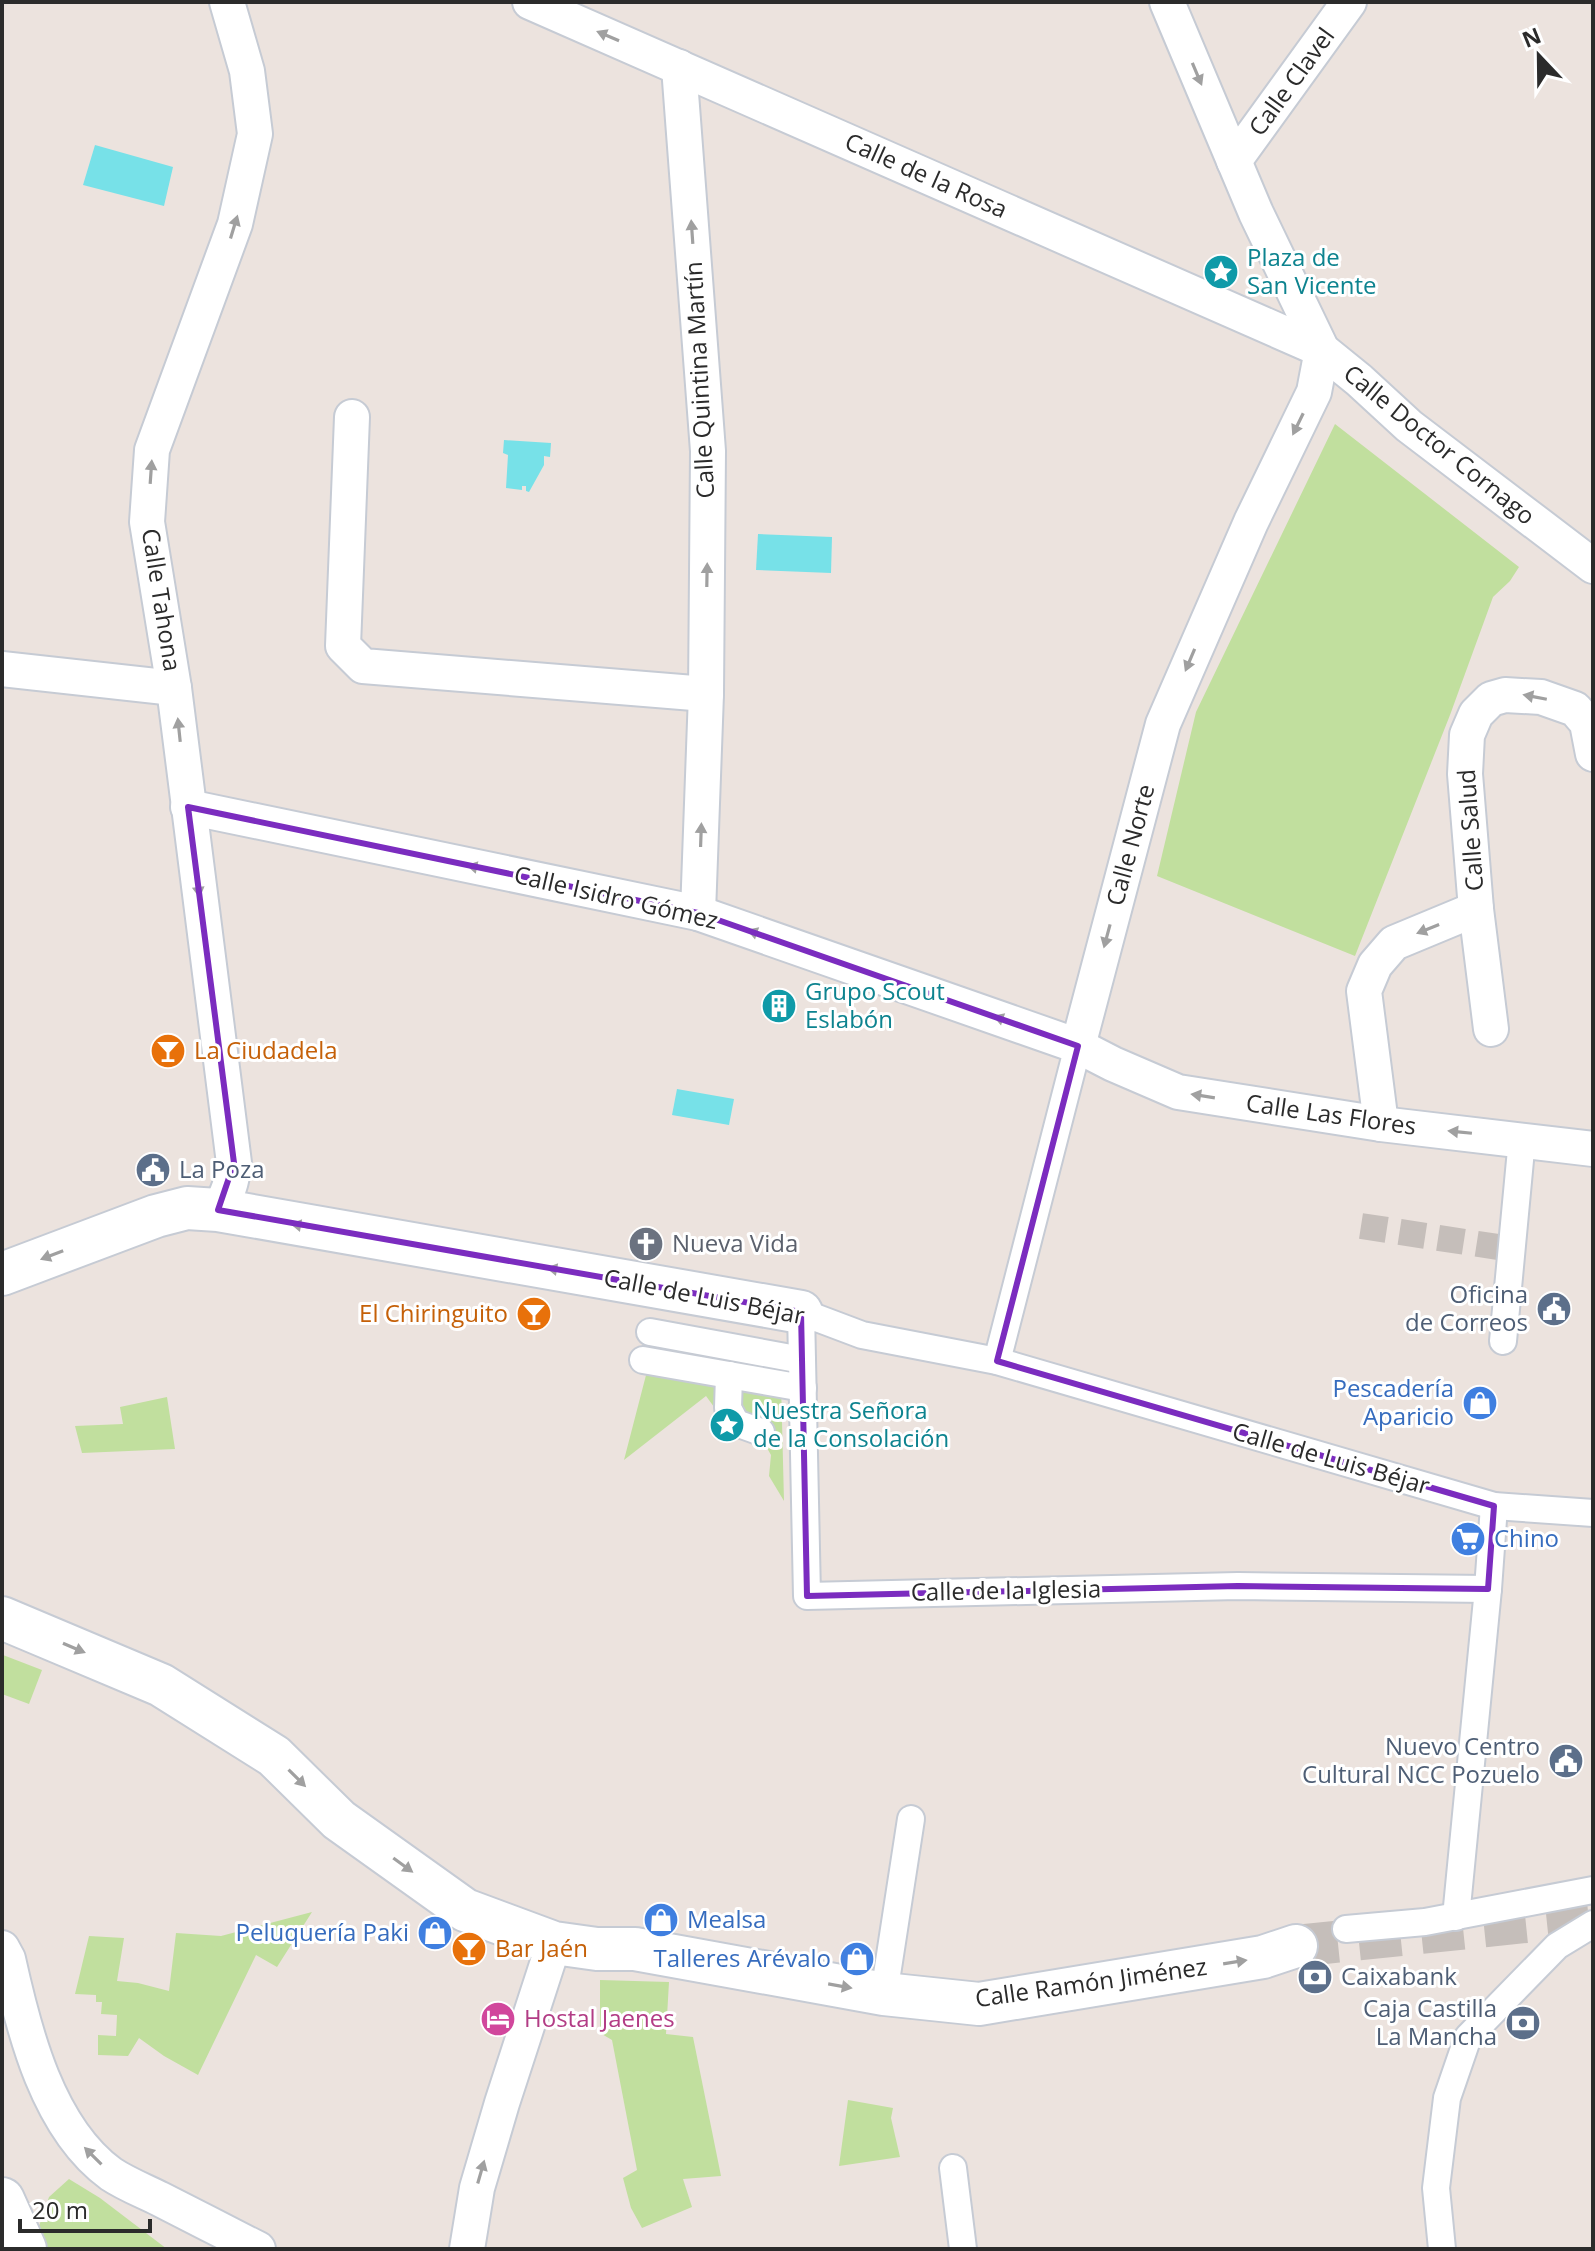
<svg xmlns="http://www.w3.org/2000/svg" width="1595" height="2251" viewBox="0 0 1595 2251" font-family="'Open Sans',sans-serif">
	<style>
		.green { fill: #c1df9e }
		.water { fill: #77e1e8 }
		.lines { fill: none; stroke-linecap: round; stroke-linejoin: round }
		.pedestrian-tunnel { stroke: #c5beba; stroke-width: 26; stroke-dasharray: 26 13; stroke-linecap: butt }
		.tertiary-tunnel { stroke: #c5beba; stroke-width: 42; stroke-dasharray: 42 21; stroke-linecap: butt }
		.pedestrian-casing { stroke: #c6cbd4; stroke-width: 30 }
		.minor-casing { stroke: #c6cbd4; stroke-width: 38 }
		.tertiary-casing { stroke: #c6cbd4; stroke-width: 46 }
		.secondary-casing { stroke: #c6cbd4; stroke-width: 48 }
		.pedestrian { stroke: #fff; stroke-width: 26 }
		.minor { stroke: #fff; stroke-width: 34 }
		.tertiary { stroke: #fff; stroke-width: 42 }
		.secondary { stroke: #fff; stroke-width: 44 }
		.oneway { fill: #a0a0a0 }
		.marked { fill: none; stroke: #7b2cbf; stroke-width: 6; stroke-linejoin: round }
		.labels { text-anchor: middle; stroke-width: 6; stroke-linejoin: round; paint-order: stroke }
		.street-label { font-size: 24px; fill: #2b2b2b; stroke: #fff }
		.culture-label { font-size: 24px; fill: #0d838f; stroke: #fff; text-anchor: start }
		.food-label { font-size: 24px; fill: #c56008; stroke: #fff; text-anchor: start }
		.service-label { font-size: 24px; fill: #4e5e75; stroke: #fff; text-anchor: end }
		.worship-label { font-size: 24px; fill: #5b616d; stroke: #fff; text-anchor: start }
		.shop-label { font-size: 24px; fill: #366cbe; stroke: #fff; text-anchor: end }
		.hotel-label { font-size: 24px; fill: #b23c85; stroke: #fff; text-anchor: start }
	</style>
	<rect width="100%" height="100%" fill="#ece3de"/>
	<!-- green -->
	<g class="green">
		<path d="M 1335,424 L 1519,567 L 1510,581 L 1493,597 L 1450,715 L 1355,956 L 1157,876 L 1196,712 Z"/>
		<path d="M 659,1325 L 780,1343 L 784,1501 L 769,1476 L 771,1455 L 763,1441 L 731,1430 L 706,1396 L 624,1460 Z"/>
		<path d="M 167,1397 L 175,1449 L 82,1453 L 75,1426 L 123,1424 L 120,1407 Z"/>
		<path d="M 3,1655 L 42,1670 L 29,1704 L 2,1694 Z"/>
		<path d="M 312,1912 L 277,1967 L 256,1955 L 198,2075 L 164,2056 L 139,2038 L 128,2056 L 98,2055 L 98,2035 L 116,2036 L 117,2015 L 101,2014 L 102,2002 L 96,2002 L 96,1995 L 75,1994 L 89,1936 L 124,1938 L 117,1981 L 138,1983 L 169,1991 L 176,1933 L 221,1936 Z"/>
		<path d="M 600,1980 L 669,1982 L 666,2034 L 693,2037 L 721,2176 L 683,2179 L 692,2207 L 642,2228 L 631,2208 L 623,2178 L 637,2170 L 612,2040 L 600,2033 Z"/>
		<path d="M 848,2100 L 893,2108 L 891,2118 L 900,2157 L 839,2166 Z"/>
		<path d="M 69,2179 L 100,2198 L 167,2249 L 44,2249 L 37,2232 L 49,2197 Z"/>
	</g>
	<!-- water -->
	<g class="water">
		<path d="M 95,145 L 173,167 L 164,206 L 83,185 Z"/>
		<path d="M 504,440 L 551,443 L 550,457 L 544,456 L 544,465 L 529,492 L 526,491 L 526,486 L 522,486 L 522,490 L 506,488 L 508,455 L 503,453 Z"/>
		<path d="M 758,534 L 832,537 L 831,573 L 756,570 Z"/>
		<path d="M 677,1089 L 734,1099 L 729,1125 L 672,1115 Z"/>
	</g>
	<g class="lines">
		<!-- pedestrian-tunnel -->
		<path class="pedestrian-tunnel" d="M 1361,1226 L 1511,1249"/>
		<!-- tertiary-tunnel -->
		<path class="tertiary-tunnel" d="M 1296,1946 L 1593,1915"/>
		<defs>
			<g id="pedestrian">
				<path d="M 650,1332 L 802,1360"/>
				<path d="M 1503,1341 L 1522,1139"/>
				<path d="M 643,1360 L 803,1388"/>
				<path d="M 997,1361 L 1078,1046"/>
				<path d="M 729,1375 L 728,1408 L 736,1423 L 761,1432"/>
				<path d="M 1488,1589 L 1238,1586 L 807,1596 L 801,1312 L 862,1335 L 997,1361 L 1494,1506 L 1593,1513"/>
				<path d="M 1456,1917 L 1488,1589 L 1494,1506"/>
				<path d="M 1346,1929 L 1425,1922 L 1593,1890"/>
				<path d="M 884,1994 L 911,1819"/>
				<path d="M 953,2168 L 963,2249"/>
				<path d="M 1442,2249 L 1436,2188 L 1447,2098 L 1468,2037 L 1557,1946 L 1593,1924"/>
			</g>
			<g id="minor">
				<path d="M 530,2 L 1322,350"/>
				<path d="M 1167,2 L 1256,213 L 1322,350 L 1359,380 L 1409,426 L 1593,566"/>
				<path d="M 679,67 L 708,451 L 706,694 L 698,913"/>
				<path d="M 1234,161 L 1349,2"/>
				<path d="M 352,417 L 343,646 L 363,666 L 706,694"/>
				<path d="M 2,669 L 174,688"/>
				<path d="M 188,807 L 698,913 L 1078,1046 L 1113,1064 L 1178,1092 L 1381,1124 L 1593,1149"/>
				<path d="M 1476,909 L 1491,1029"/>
				<path d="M 1078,1046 L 1163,724 L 1251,522 L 1314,392 L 1322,350"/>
				<path d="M 1381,1124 L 1364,991 L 1375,965 L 1394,943 L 1476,909 L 1465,774 L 1467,735 L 1476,714 L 1491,699 L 1505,695 L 1541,697 L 1575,709 L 1587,723 L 1593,754"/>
				<path d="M 218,1210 C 228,1194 232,1182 234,1163 L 174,688 L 147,522 L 152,450 L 235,224 L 255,134 L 247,71 L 227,2"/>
				<path d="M 2,1948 L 8,1959 C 24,2032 48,2128 111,2174 C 126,2184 144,2191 160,2199 C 193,2216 225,2232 258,2249"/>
				<path d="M 467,2249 L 477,2188 L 502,2103 L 554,1943"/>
			</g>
			<g id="tertiary">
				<path d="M 2,1274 L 156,1216 L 187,1208 L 218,1210 L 801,1312"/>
				<path d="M 2,1618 L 161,1685 L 274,1756 L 339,1820 L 465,1910 L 554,1943 L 597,1949 L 635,1949 L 884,1994 L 979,2004 L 1263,1957 L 1296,1946"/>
			</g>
			<path id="secondary" d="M 2,2200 L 24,2249"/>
		</defs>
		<!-- pedestrian casing -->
		<use href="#pedestrian" class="pedestrian-casing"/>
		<!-- minor casing -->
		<use href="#minor" class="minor-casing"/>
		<!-- tertiary casing -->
		<use href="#tertiary" class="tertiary-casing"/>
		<!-- secondary casing -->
		<use href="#secondary" class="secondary-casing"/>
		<!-- pedestrian -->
		<use href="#pedestrian" class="pedestrian"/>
		<!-- minor -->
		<use href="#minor" class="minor"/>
		<!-- tertiary -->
		<use href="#tertiary" class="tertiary"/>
		<!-- secondary -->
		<use href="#secondary" class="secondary"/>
	</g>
	<!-- one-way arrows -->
	<defs><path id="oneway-solid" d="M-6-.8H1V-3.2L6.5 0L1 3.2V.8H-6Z" transform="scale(2)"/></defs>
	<g class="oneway">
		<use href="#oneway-solid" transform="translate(608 36) rotate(-157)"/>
		<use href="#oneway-solid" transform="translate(1197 74) rotate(67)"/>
		<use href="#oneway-solid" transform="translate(234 227) rotate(-73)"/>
		<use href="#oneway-solid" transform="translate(692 232) rotate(-94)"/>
		<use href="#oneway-solid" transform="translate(1298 424) rotate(116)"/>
		<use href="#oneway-solid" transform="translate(151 472) rotate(-86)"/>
		<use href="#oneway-solid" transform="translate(707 575) rotate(-89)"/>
		<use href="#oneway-solid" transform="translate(1190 660) rotate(113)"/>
		<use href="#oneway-solid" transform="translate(1535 697) rotate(-169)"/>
		<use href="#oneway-solid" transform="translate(179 730) rotate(-96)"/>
		<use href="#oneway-solid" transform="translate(701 835) rotate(-88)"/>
		<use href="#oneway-solid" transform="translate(479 868) rotate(-168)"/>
		<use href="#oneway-solid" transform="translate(198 885) rotate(83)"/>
		<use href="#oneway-solid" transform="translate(1428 929) rotate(158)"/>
		<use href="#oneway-solid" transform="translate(759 934) rotate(-161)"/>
		<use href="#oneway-solid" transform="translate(1107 936) rotate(105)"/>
		<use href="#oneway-solid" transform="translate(1005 1020) rotate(-161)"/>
		<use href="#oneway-solid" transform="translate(1203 1096) rotate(-171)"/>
		<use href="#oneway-solid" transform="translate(1460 1132) rotate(-174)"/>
		<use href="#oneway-solid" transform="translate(303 1226) rotate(-170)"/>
		<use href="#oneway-solid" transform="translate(52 1255) rotate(159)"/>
		<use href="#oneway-solid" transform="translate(559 1270) rotate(-170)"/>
		<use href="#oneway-solid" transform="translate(74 1648) rotate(23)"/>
		<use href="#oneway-solid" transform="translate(297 1778) rotate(45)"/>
		<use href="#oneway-solid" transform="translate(403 1865) rotate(36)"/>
		<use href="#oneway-solid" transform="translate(1235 1962) rotate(-9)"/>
		<use href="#oneway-solid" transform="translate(840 1986) rotate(10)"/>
		<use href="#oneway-solid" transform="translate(93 2156) rotate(-135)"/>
		<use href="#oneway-solid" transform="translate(481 2172) rotate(-74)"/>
	</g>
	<!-- marked area -->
	<path class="marked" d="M 188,807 L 698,913 L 1078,1046 L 997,1361 L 1494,1506 L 1488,1589 L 1238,1586 L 807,1596 L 801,1312 L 218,1210 L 234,1163 Z"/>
	<!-- icons -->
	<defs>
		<symbol id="sight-disc" viewBox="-11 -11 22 22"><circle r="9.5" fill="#0f9aa8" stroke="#fff"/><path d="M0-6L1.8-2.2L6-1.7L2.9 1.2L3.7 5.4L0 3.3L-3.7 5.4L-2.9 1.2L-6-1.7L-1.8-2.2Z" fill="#fff"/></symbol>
		<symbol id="building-disc" viewBox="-11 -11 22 22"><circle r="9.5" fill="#0f9aa8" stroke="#fff"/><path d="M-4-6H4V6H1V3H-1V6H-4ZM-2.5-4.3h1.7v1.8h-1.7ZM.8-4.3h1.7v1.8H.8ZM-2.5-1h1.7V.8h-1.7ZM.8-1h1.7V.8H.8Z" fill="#fff"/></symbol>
		<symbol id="bar-disc" viewBox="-11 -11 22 22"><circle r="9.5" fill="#e8710a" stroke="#fff"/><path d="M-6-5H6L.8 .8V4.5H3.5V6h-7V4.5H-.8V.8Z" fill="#fff"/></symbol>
		<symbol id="civic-disc" viewBox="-11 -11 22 22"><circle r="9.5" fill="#5c6f8a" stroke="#fff"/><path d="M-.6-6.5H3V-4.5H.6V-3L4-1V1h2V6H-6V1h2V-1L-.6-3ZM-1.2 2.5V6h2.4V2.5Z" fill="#fff"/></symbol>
		<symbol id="church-disc" viewBox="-11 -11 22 22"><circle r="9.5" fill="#6b7280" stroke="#fff"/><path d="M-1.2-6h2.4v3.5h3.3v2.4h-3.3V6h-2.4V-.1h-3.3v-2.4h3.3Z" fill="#fff"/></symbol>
		<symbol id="shop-disc" viewBox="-11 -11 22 22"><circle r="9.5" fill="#3f7fe0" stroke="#fff"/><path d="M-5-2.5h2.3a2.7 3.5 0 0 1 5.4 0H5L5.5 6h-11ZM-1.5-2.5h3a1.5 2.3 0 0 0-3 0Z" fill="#fff"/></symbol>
		<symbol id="supermarket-disc" viewBox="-11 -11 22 22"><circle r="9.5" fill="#3f7fe0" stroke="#fff"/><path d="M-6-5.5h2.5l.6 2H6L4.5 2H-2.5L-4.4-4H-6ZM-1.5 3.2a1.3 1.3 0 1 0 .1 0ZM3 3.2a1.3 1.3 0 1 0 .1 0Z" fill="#fff"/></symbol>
		<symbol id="bank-disc" viewBox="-11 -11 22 22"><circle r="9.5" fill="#5c6f8a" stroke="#fff"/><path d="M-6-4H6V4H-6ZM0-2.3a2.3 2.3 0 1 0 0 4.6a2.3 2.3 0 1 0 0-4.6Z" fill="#fff"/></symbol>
		<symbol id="hotel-disc" viewBox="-11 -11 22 22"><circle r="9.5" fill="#d1479c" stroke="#fff"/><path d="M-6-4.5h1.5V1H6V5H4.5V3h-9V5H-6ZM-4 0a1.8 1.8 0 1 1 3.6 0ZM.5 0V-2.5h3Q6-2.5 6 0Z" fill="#fff"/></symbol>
	</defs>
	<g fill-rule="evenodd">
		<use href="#sight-disc" x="1201" y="252" width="40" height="40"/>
		<use href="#building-disc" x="759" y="986" width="40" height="40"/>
		<use href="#bar-disc" x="148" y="1031" width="40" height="40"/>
		<use href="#civic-disc" x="133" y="1150" width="40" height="40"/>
		<use href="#church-disc" x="626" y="1224" width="40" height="40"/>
		<use href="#civic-disc" x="1534" y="1289" width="40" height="40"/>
		<use href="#bar-disc" x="514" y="1294" width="40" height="40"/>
		<use href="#shop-disc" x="1460" y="1383" width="40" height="40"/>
		<use href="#sight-disc" x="707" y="1405" width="40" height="40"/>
		<use href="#supermarket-disc" x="1448" y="1519" width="40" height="40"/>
		<use href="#civic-disc" x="1546" y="1741" width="40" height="40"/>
		<use href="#shop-disc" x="641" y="1900" width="40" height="40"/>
		<use href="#shop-disc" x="415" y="1913" width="40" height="40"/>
		<use href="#bar-disc" x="449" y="1929" width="40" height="40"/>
		<use href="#shop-disc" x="837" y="1939" width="40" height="40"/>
		<use href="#bank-disc" x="1295" y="1957" width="40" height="40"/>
		<use href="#hotel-disc" x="478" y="1999" width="40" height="40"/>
		<use href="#bank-disc" x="1503" y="2003" width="40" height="40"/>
	</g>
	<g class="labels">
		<!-- street labels -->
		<g class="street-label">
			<text transform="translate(1292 82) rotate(-54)" y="8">Calle Clavel</text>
			<text transform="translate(926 176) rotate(24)" y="8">Calle de la Rosa</text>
			<text transform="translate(700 380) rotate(-93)" y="8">Calle Quintina Martín</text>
			<text transform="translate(1439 445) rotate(39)" y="8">Calle Doctor Cornago</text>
			<text transform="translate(161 600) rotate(81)" y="8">Calle Tahona</text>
			<text transform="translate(1471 830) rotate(-94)" y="8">Calle Salud</text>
			<text transform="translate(1131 845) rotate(-75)" y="8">Calle Norte</text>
			<text transform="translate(616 898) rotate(13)" y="8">Calle Isidro Gómez</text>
			<text transform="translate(1331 1115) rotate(8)" y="8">Calle Las Flores</text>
			<text transform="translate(704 1297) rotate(11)" y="8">Calle de Luis Béjar</text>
			<text transform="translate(1331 1459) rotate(16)" y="8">Calle de Luis Béjar</text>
			<text transform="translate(1006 1591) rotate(-1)" y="8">Calle de la Iglesia</text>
			<text transform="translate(1091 1983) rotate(-8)" y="8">Calle Ramón Jiménez</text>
		</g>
		<!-- culture labels -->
		<g class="culture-label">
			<text x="1247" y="266">Plaza de<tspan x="1247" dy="28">San Vicente</tspan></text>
			<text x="805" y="1000">Grupo Scout<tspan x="805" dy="28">Eslabón</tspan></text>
			<text x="753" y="1419">Nuestra Señora<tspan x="753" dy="28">de la Consolación</tspan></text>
		</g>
		<!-- food labels -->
		<g class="food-label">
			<text x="194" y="1059">La Ciudadela</text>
			<text x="508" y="1322" text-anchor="end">El Chiringuito</text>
			<text x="495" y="1957">Bar Jaén</text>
		</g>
		<!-- service labels -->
		<g class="service-label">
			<text x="179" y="1178" text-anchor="start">La Poza</text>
			<text x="1528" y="1303">Oficina<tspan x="1528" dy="28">de Correos</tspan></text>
			<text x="1540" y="1755">Nuevo Centro<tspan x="1540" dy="28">Cultural NCC Pozuelo</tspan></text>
			<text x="1341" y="1985" text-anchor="start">Caixabank</text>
			<text x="1497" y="2017">Caja Castilla<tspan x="1497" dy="28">La Mancha</tspan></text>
		</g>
		<!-- worship labels -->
		<g class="worship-label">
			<text x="672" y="1252">Nueva Vida</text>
		</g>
		<!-- shop labels -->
		<g class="shop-label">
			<text x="1454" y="1397">Pescadería<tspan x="1454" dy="28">Aparicio</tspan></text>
			<text x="1494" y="1547" text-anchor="start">Chino</text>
			<text x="687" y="1928" text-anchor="start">Mealsa</text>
			<text x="409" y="1941">Peluquería Paki</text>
			<text x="831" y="1967">Talleres Arévalo</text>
		</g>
		<!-- hotel labels -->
		<g class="hotel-label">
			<text x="524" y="2027">Hostal Jaenes</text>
		</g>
	</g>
	<!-- border -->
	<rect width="1595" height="2251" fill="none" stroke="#2b2b2b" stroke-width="8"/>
	<!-- north arrow -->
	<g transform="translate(1539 56) rotate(338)" stroke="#ffffff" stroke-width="6" paint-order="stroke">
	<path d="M0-6L14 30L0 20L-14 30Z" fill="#2b2b2b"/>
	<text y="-12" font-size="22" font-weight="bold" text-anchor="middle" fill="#2b2b2b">N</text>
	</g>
	<!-- scale -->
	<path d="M20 2219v12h130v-12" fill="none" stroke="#2b2b2b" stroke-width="4"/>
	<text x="32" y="2219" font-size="24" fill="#2b2b2b" stroke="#ffffff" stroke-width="6" paint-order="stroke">20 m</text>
</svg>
